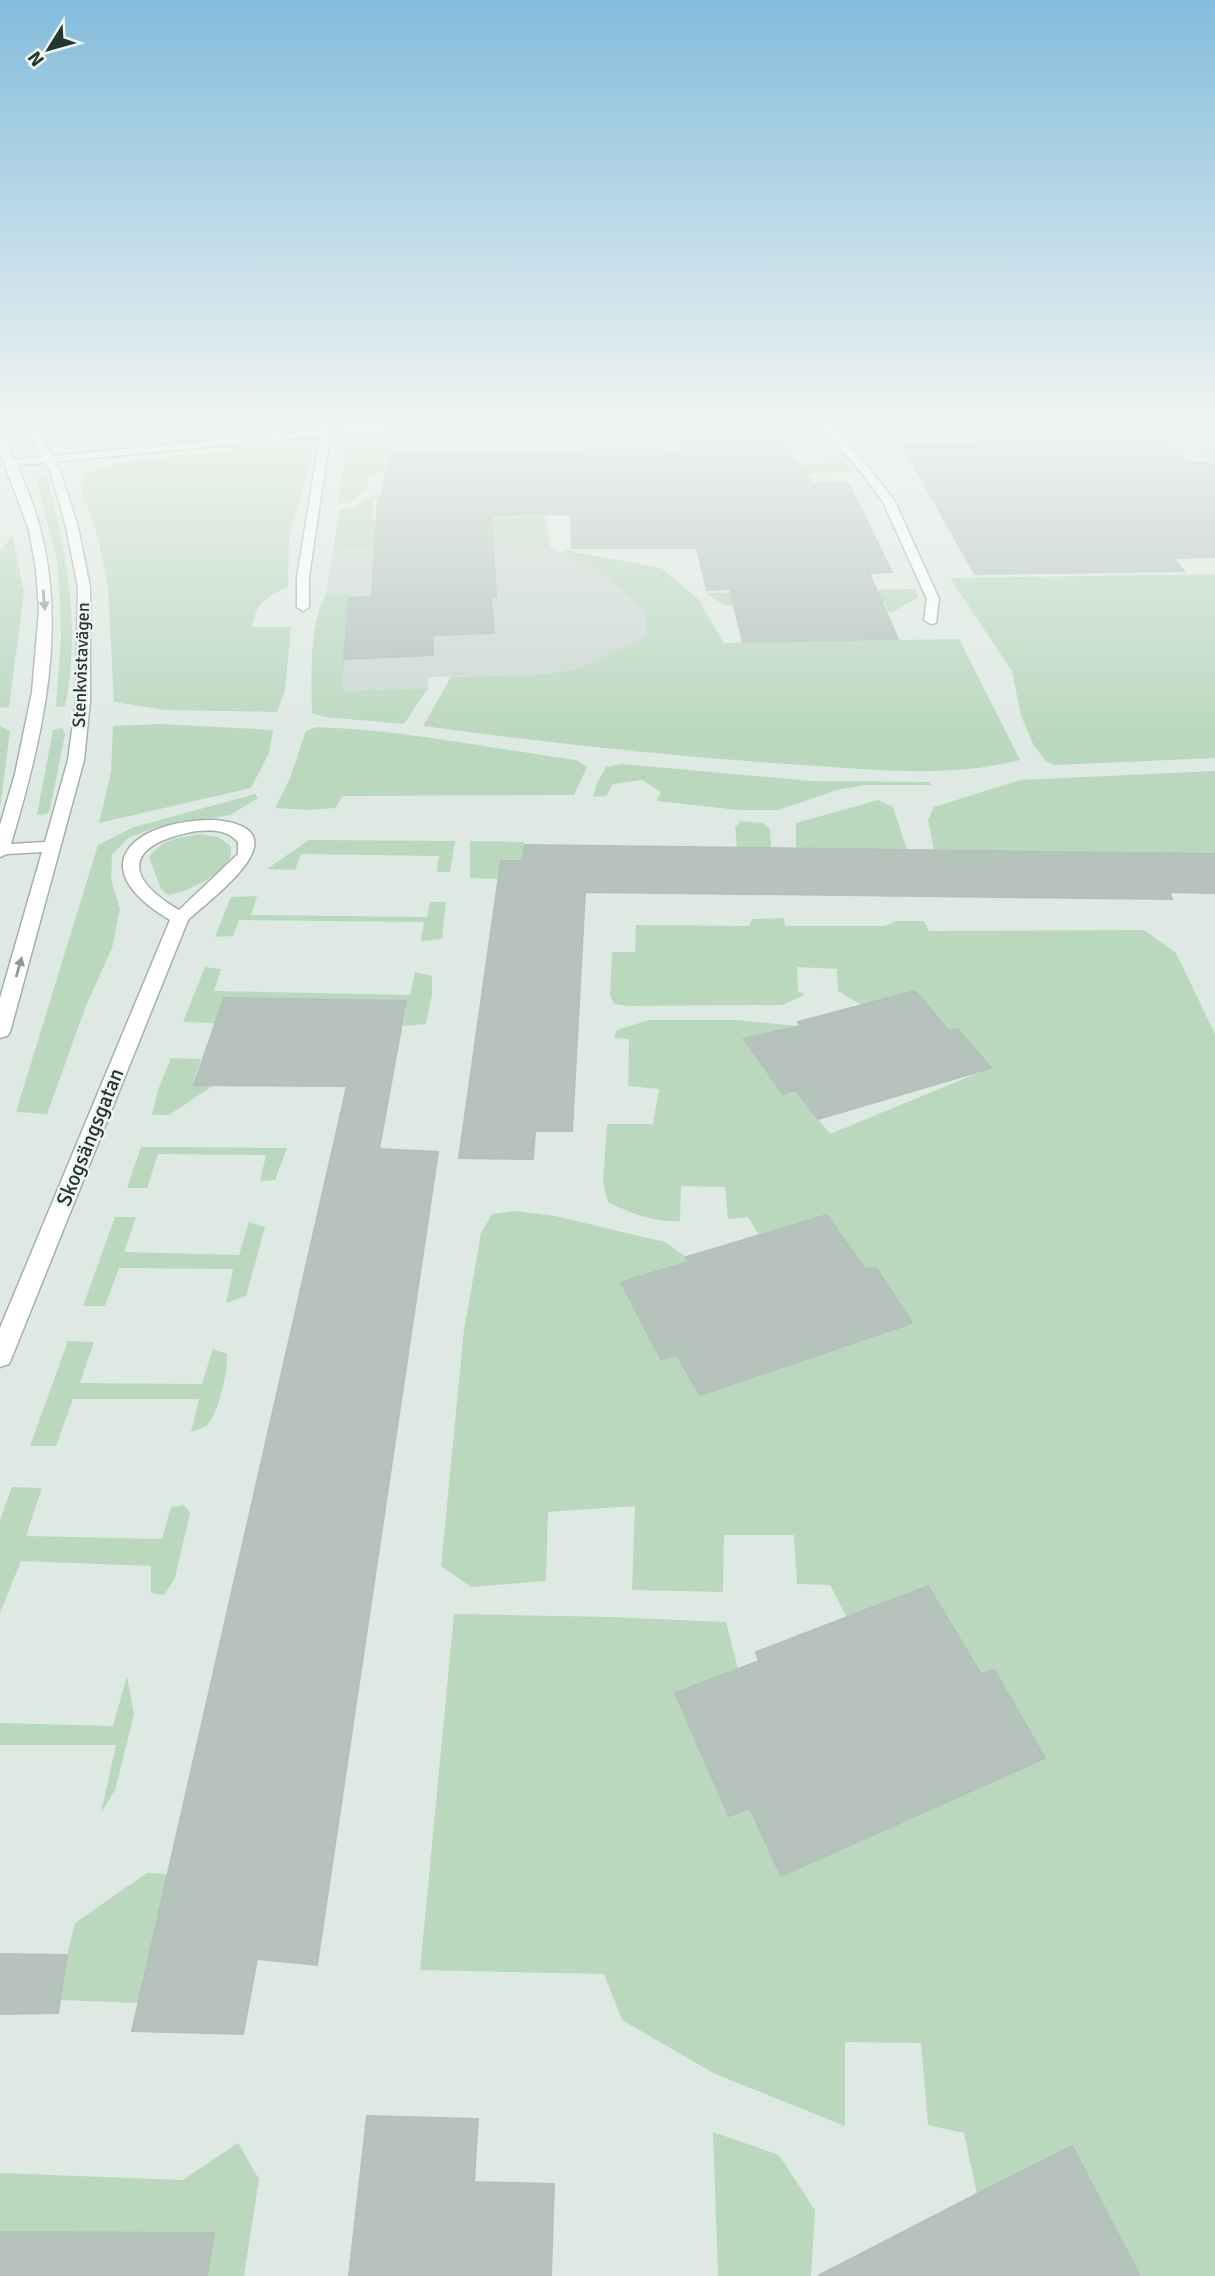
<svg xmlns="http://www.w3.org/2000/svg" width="1215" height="2276" viewBox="0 0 1215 2276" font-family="Signika,sans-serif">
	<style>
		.built { fill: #cdd8d2 }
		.green { fill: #bad8be }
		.building { fill: #b5c3bc; stroke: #b2c1b9; stroke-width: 2 }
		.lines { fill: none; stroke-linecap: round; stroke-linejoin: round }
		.minor-casing { stroke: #a3b0a9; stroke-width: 3 }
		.secondary-casing { stroke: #9fb3a9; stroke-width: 3 }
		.minor { fill: #fff; fill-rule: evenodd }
		.secondary { fill: #fff; fill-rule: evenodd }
		.oneway { fill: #909b96 }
		.labels { text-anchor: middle; stroke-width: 5; stroke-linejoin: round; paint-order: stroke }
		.far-street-label { font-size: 18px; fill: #22372e; stroke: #eff6f1 }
		.street-label { font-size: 21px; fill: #22372e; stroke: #eff6f1 }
	</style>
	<rect width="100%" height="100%" fill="#dfe9e3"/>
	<!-- built -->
	<path class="built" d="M 468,545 L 550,547 L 607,576 L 647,614 L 648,637 L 574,670 L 532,675 L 428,677 L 428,688 L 342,691 L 349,593 L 326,594 L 333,550 Z"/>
	<!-- green -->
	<g class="green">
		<path d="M 56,423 L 276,423 L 278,429 L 132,442 L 71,436 Z"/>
		<path d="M 571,423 L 702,423 L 669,425 L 662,433 L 662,449 L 388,453 L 385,470 L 369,477 C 367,496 354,500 338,505 L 345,455 L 343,450 L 368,439 L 385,435 Z"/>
		<path d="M 883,423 L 985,423 L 994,433 L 1160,425 L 1187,456 L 1158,441 L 902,442 Z"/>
		<path d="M 814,432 L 828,446 L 817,448 L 812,442 L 784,444 L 775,434 Z"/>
		<path d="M 1182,436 L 1206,436 L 1215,445 L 1215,461 L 1206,461 Z"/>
		<path d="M 284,445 L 307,447 L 313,454 L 289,536 L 288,587 C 267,596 256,603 252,627 L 291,627 L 285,691 L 277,712 L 166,710 L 114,702 L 108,588 L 98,538 L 80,486 L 87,473 L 119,463 Z"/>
		<path d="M 836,453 L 854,472 L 692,478 L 699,463 L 797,458 L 802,465 L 828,463 L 821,455 Z"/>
		<path d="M 47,477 C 67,550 81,630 65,706 L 56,707 L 61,635 L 58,565 L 36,478 Z"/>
		<path d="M 375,495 L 372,519 L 545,516 L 550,547 L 468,545 L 333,550 L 339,510 L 351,508 Z"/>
		<path d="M 12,535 L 24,592 L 9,707 L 0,708 L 0,552 Z"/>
		<path d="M 565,550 L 661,568 L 698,599 L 724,643 L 959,639 L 1020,760 C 950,778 875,770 803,765 C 676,757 550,743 423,726 L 451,677 L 532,675 L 574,670 L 647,637 L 647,614 L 607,576 L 561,553 Z"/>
		<path d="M 1215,574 L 1215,758 L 1055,765 L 1046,761 L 1034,746 L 1021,716 L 1012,671 L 950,578 Z"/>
		<path d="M 915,589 L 918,597 L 893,612 L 887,611 L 885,602 L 725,606 L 706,593 Z"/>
		<path d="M 350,593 L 342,691 L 428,688 L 404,724 L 325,717 L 312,713 C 312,675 308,628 326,594 Z"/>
		<path d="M 160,724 L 273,730 L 269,753 L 251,788 L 99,823 L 111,772 L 113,726 Z"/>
		<path d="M 0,726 L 10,731 L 0,808 Z"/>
		<path d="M 316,727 C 403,730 489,748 576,760 L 587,767 L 574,795 L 343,796 L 335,808 L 308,810 L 275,808 L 290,778 L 306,731 Z"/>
		<path d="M 62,728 L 65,734 L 50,809 L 47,814 L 37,815 L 53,730 Z"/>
		<path d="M 622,764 L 811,781 L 929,782 L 931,785 L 867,785 L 837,790 L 778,810 L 739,810 L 657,801 L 661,792 L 642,780 L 613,784 L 606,796 L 593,797 L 597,783 L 606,767 Z"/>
		<path d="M 1215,771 L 1215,854 L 934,850 L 928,820 L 934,807 L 1020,780 Z"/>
		<path d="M 255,794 L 258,798 L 230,815 L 157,827 L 128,838 L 112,855 L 111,879 L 120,909 L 112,948 L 86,1006 L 47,1114 L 16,1112 L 98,845 L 134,827 Z"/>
		<path d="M 878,800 L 893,807 L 907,850 L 796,849 L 796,823 Z"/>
		<path d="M 741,821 L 762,823 L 770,829 L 771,848 L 737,848 L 735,827 Z"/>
		<path d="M 201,834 L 218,837 L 231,846 C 231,849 231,853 230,857 C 224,874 184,894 168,895 L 161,889 L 149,857 C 162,839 180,837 201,834 Z"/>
		<path d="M 309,840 L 455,841 L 450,872 L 437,872 L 439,856 L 301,854 L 295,870 L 267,869 Z"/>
		<path d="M 470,841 L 524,842 L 523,861 L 501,861 L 498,879 L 470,878 Z"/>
		<path d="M 257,896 L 251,915 L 427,917 L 430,902 L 446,902 L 442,939 L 421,941 L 424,922 L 239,920 L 233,936 L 215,937 L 231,897 Z"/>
		<path d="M 784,918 L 785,926 L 885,926 L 896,921 L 924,921 L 929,931 L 1144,930 L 1176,953 L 1215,1034 L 1215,2276 L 1140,2276 L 1072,2146 L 977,2194 L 964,2133 L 928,2125 L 921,2043 L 845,2042 L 845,2126 L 715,2074 L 622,2020 L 604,1974 L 420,1970 L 454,1614 L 610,1617 L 726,1622 L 738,1669 L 675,1693 L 729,1816 L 750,1808 L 781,1876 L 1045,1757 L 994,1670 L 981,1674 L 847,1618 L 830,1585 L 797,1584 L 794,1535 L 724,1535 L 723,1592 L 632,1590 L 635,1506 L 548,1512 L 546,1581 L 471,1587 L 441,1566 L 464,1330 L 481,1233 L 492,1214 L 514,1211 L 555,1216 L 665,1242 L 686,1257 L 689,1262 L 621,1282 L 661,1359 L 677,1355 L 700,1395 L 911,1323 L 876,1268 L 865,1269 L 827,1215 L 759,1235 L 748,1217 L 728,1219 L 725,1187 L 681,1186 L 680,1221 C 654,1223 630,1213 608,1202 L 603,1183 L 607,1124 L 653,1124 L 659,1089 L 628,1086 L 629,1039 L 614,1038 L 617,1030 L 649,1020 L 737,1020 L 797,1026 L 745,1039 L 783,1093 L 796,1090 L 830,1134 L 990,1068 L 958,1030 L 949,1031 L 915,991 L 862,1005 L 838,991 L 837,969 L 797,967 L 798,991 L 805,995 L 782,1005 L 628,1006 L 614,1004 L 610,996 L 612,952 L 635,952 L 636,925 L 749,926 L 752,919 Z"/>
		<path d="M 205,967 L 221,969 L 214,991 L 410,995 L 415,972 L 432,976 L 432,995 L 426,1024 L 403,1026 L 407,1001 L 224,998 L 215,1023 L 183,1022 Z"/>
		<path d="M 171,1058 L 201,1059 L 193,1084 L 214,1085 L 169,1115 L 152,1115 L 158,1090 Z"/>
		<path d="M 141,1147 L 160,1147 L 287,1148 L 275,1180 L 260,1181 L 266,1155 L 158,1154 L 147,1188 L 127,1188 Z"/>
		<path d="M 115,1217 L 136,1217 L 124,1252 L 239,1255 L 249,1222 L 265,1227 L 246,1296 L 226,1303 L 233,1269 L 119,1268 L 105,1306 L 83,1306 Z"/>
		<path d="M 68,1341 L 94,1342 L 80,1383 L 202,1384 L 213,1349 L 227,1354 C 229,1368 218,1416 207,1425 C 203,1428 196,1430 191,1432 L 199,1399 L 73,1399 L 56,1446 L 30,1446 Z"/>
		<path d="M 12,1487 L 42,1488 L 26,1536 L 162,1539 L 171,1507 L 184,1505 L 190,1513 L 175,1578 L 164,1595 L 151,1593 L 151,1566 L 21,1561 L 0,1613 L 0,1520 Z"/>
		<path d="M 127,1676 L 134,1714 L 115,1790 L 101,1813 L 116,1745 L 0,1745 L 0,1723 L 113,1726 Z"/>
		<path d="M 147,1873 L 168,1874 L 138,2003 L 60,2000 L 67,1955 L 75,1923 Z"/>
		<path d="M 713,2132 L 779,2155 L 815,2210 L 811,2276 L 718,2276 Z"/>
		<path d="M 238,2143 L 259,2179 L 244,2276 L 207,2276 L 214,2233 L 0,2232 L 0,2173 L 183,2180 Z"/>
	</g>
	<!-- building -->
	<g class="building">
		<path d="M 709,423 L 768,423 L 812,483 L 848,483 L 892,572 L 869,573 L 898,639 L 743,642 L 730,589 L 707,590 L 697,548 L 572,548 L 571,514 L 491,515 L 496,597 L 491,597 L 494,633 L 433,635 L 433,655 L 344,659 L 349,598 L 372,597 L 378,496 L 382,496 L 390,454 L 684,450 L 669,426 Z"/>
		<path d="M 1032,423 L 1140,423 L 1188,463 L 1215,463 L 1215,557 L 1173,558 L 1184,571 L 975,574 L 902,445 L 1004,443 L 987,426 Z"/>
		<path d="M 525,845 L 1215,854 L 1215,893 L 1169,892 L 1172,899 L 585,892 L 572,1131 L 535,1131 L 533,1159 L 459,1158 L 501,861 L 523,861 Z"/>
		<path d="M 915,991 L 949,1031 L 958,1029 L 991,1068 L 818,1119 L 796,1090 L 783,1094 L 744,1039 L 800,1026 L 798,1022 Z"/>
		<path d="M 224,998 L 406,1001 L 379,1149 L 438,1152 L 317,1965 L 257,1959 L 243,2034 L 132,2031 L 347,1086 L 194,1085 Z"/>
		<path d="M 827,1215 L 865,1269 L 876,1268 L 912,1323 L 700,1395 L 677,1355 L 661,1359 L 621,1282 L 689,1262 L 686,1257 Z"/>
		<path d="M 928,1586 L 981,1674 L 994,1670 L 1045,1758 L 781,1876 L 750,1808 L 729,1816 L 675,1693 L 759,1661 L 756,1652 Z"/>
		<path d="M 0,1954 L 67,1955 L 58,2013 L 0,2014 Z"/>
		<path d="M 367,2116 L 478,2119 L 474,2182 L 554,2184 L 551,2276 L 349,2276 Z"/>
		<path d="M 1072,2146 L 1140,2276 L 818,2276 L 977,2194 Z"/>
		<path d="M 0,2232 L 214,2233 L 207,2276 L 0,2276 Z"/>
	</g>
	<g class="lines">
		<defs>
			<g id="minor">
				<path d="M 322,423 L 332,423 L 331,429 L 411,423 L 462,423 L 457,426 L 330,435 L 309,577 L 309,607 L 303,611 L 297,607 L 297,577 L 320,436 L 10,466 L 5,463 L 10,460 L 321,430 Z"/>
				<path d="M 817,423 L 828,423 L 866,464 L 895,502 L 939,599 L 936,623 L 931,624 L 924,620 L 927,599 L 883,502 L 858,468 Z"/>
				<path d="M 216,820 C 306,830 213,897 188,920 L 12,1357 L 9,1364 L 0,1367 L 0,1328 L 170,920 C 78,865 136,819 216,820 ZM 197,831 C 213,830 226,829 238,842 L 238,854 L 179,910 C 116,873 132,842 197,831 Z"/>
			</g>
			<path id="secondary" d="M 25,423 L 35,423 L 60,471 L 78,527 L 90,587 L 90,701 L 84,760 L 10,1032 L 7,1036 L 0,1038 L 0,998 L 42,852 L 7,854 L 0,857 L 0,825 L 15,774 L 32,692 L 39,610 L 36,569 L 29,530 L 0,452 L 0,436 L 5,439 C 18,468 32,497 40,528 C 68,633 41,743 11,844 L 45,842 L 68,760 L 76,701 L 78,587 L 66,527 L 50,471 Z"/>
		</defs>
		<!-- minor casing -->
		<use href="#minor" class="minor-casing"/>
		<!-- secondary casing -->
		<use href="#secondary" class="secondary-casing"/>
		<!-- minor -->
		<use href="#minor" class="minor"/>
		<!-- secondary -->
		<use href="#secondary" class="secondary"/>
	</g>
	<!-- one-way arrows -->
	<defs><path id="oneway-solid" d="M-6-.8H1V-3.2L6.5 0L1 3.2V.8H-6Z" transform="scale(1.75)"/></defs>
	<g class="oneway">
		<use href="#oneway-solid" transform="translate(44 600) rotate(85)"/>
		<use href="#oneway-solid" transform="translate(19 967) rotate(-74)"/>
	</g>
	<!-- sky -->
	<linearGradient id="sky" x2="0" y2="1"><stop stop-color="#83bcdc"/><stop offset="0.57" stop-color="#f1f5f2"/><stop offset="1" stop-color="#f1f5f2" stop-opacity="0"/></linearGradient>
	<rect width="1215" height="742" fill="url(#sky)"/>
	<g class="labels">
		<!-- far-street labels -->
		<g class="far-street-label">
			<text transform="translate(81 665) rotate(-88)" y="6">Stenkvistavägen</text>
		</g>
		<!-- street labels -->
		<g class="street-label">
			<text transform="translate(90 1137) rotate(-68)" y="7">Skogsängsgatan</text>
		</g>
	</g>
	<!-- north arrow -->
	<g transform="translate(49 49) rotate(233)" stroke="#eff6f1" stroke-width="5" paint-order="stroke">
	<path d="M0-5L12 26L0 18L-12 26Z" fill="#22372e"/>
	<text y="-10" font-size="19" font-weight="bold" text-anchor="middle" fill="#22372e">N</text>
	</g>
</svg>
